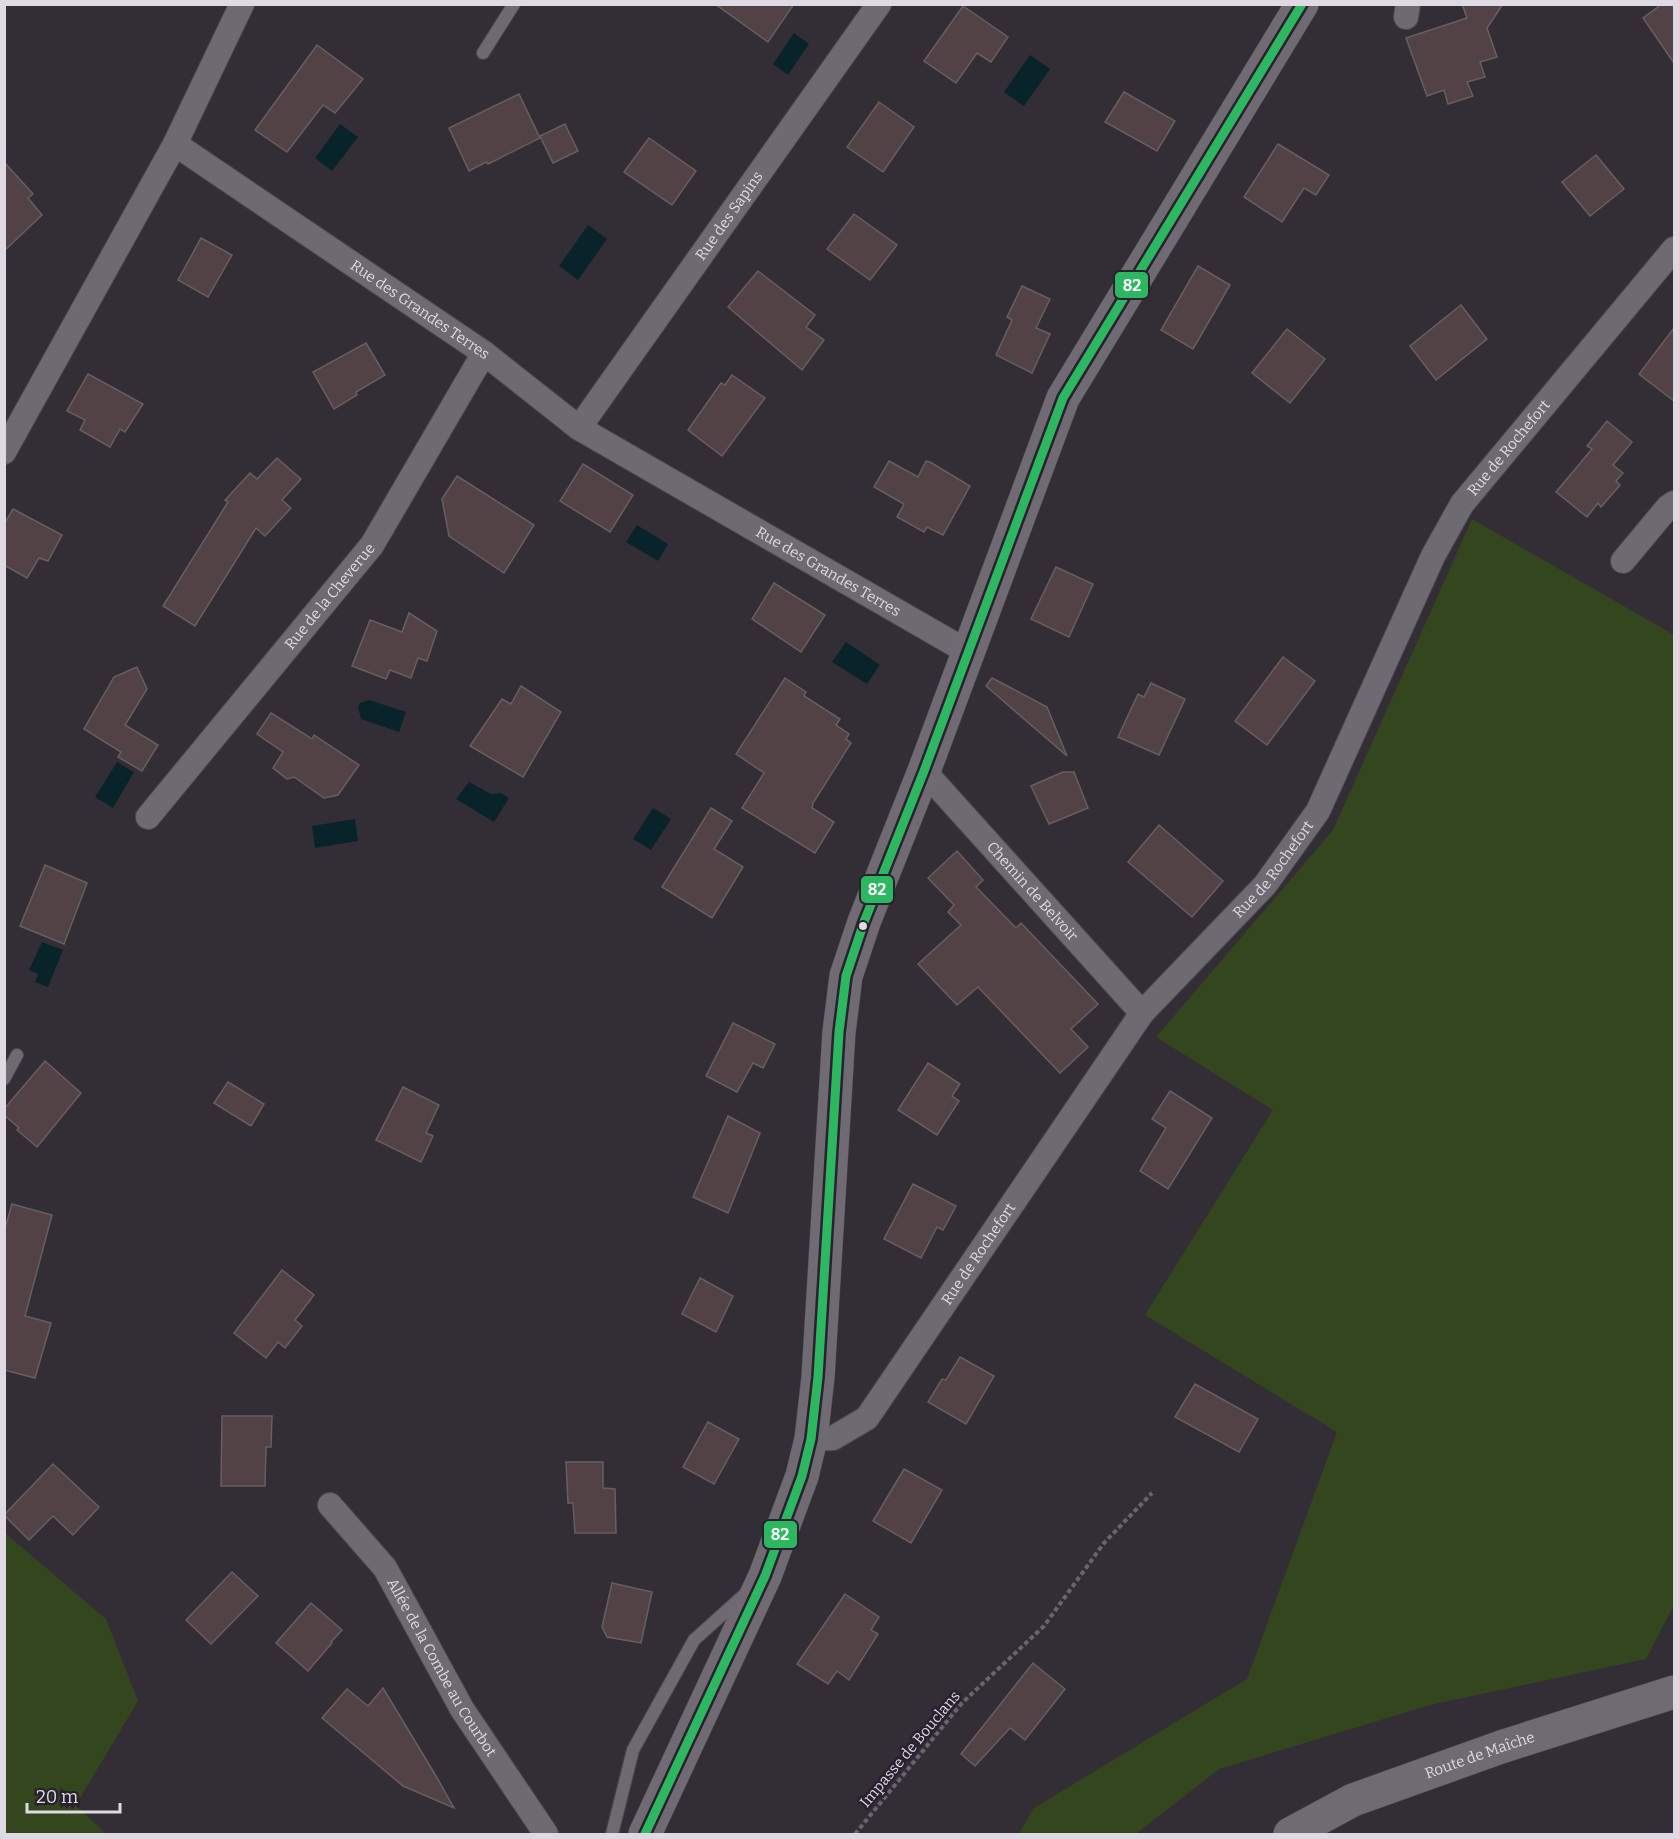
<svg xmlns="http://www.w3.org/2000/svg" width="1679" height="1839" viewBox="0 0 1679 1839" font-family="Bitter,serif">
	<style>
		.green { fill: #33461d }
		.water { fill: #082329 }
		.building { fill: #524246; stroke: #665f62; stroke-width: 1.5 }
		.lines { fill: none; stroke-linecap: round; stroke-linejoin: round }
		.lane-casing { stroke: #4e4a51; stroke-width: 14 }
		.street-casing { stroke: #4e4a51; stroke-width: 26 }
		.secondary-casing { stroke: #4e4a51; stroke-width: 34 }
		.path { stroke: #69656c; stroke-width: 4; stroke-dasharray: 4.5 3; stroke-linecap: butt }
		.lane { stroke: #6e6a72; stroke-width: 12 }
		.street { stroke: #6e6a72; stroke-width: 24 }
		.secondary { stroke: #706a72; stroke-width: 33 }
		.bus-1-casing { stroke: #2a2130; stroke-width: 14 }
		.bus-1 { stroke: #2db761; stroke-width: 9 }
		.bus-dot { fill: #dfd9e3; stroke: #2a2130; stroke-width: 2 }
		.labels { text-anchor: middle; stroke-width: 5; stroke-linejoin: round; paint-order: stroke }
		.street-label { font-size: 15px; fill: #dfd9e3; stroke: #2a2130 }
		.line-badge { stroke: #2a2130; stroke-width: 2 }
		.badge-label { font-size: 16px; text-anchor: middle; font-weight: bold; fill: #fff }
	</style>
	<rect width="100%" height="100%" fill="#332e36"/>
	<!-- green -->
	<g class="green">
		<path d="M 1472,519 L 1674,635 L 1674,1605 L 1646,1659 L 1430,1705 L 1219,1769 L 1136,1834 L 1019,1834 L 1034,1808 L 1247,1679 L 1337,1432 L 1145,1315 L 1273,1110 L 1156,1037 L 1333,830 Z"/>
		<path d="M 5,1533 L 106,1619 L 138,1701 L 76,1805 L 106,1834 L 5,1834 Z"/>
	</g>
	<!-- water -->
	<g class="water">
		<path d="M 794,33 L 809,44 L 788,75 L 773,64 Z"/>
		<path d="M 1030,55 L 1050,69 L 1024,106 L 1004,92 Z"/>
		<path d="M 340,124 L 358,137 L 332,171 L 315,158 Z"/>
		<path d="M 588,225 L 607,239 L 578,280 L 559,266 Z"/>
		<path d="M 637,525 L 668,544 L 658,561 L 626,542 Z"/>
		<path d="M 846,642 L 880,665 L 867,684 L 832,662 Z"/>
		<path d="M 369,700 L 406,712 L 399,732 L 361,719 L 358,707 L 360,703 Z"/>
		<path d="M 117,762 L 134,772 L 113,808 L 95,797 Z"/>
		<path d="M 469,782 L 491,794 L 501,793 L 509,798 L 494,822 L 456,799 Z"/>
		<path d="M 653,808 L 671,819 L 651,850 L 633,839 Z"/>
		<path d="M 355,819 L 358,841 L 315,848 L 312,826 Z"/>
		<path d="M 42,942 L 63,950 L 48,987 L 35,982 L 38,974 L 29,970 Z"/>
	</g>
	<!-- building -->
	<g class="building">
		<path d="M 715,4 L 794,4 L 768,42 Z"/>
		<path d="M 1462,4 L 1503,4 L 1487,28 L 1497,57 L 1480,62 L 1485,77 L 1467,82 L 1473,96 L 1448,104 L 1444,90 L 1427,96 L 1406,38 L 1467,18 Z"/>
		<path d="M 1662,4 L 1674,4 L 1674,63 L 1643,18 Z"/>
		<path d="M 963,6 L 1008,37 L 991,62 L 977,53 L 956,83 L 924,61 Z"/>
		<path d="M 317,45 L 363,79 L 335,113 L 323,105 L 287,152 L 255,130 Z"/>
		<path d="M 1124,92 L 1175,121 L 1157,151 L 1105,122 Z"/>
		<path d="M 519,94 L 540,138 L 488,164 L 486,162 L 469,171 L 449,128 Z"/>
		<path d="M 879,102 L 914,127 L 883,172 L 847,147 Z"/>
		<path d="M 565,124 L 578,151 L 553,163 L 540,136 Z"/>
		<path d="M 649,138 L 696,171 L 672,205 L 624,172 Z"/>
		<path d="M 1278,144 L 1329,175 L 1316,195 L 1304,188 L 1282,222 L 1244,197 Z"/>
		<path d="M 1596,155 L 1624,189 L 1590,216 L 1562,182 Z"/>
		<path d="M 4,162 L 33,194 L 28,198 L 42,215 L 4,251 Z"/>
		<path d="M 854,214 L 897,245 L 870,280 L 827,249 Z"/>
		<path d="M 201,238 L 232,255 L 208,297 L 178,280 Z"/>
		<path d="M 1198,266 L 1230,285 L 1193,349 L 1161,330 Z"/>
		<path d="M 758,271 L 815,315 L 806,327 L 824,340 L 802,370 L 728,307 Z"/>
		<path d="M 1022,286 L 1050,299 L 1036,328 L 1050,334 L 1032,373 L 996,355 L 1012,320 L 1007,317 Z"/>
		<path d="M 1461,305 L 1487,339 L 1436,380 L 1410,346 Z"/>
		<path d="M 1674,328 L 1674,401 L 1639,374 Z"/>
		<path d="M 1287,329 L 1325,359 L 1290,403 L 1252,373 Z"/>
		<path d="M 366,343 L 385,375 L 356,392 L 357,395 L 334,409 L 313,372 Z"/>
		<path d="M 88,374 L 143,404 L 125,432 L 120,429 L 110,447 L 80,430 L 85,420 L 67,411 Z"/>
		<path d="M 732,375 L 765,398 L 722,456 L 688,430 L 721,383 L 725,385 Z"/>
		<path d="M 1607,421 L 1632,442 L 1613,465 L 1623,473 L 1616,481 L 1620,485 L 1601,507 L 1598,503 L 1587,517 L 1556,492 L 1592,449 L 1587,446 Z"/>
		<path d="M 277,458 L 301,479 L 282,500 L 291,508 L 265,536 L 256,528 L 195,626 L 163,606 L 228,502 L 225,500 L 250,473 L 257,479 Z"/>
		<path d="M 889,461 L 918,477 L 926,461 L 930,462 L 970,486 L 943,535 L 927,527 L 924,532 L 897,517 L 904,504 L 874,487 Z"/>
		<path d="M 583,464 L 633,495 L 610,532 L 560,501 Z"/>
		<path d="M 457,476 L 534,525 L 504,573 L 449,536 L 442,499 Z"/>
		<path d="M 13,509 L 62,535 L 48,561 L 39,558 L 27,578 L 4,565 L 4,524 Z"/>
		<path d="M 1056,567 L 1093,584 L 1069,637 L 1031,619 Z"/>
		<path d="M 774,583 L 825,615 L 801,652 L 752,619 Z"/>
		<path d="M 409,613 L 437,631 L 427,661 L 418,658 L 411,678 L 390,670 L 386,679 L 352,666 L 370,620 L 402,632 Z"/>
		<path d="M 1283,657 L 1315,681 L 1267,745 L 1235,721 Z"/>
		<path d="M 137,667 L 147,689 L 125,725 L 158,745 L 142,771 L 118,757 L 121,752 L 84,729 L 114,677 Z"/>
		<path d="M 785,678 L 806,692 L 804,696 L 840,719 L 836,725 L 849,734 L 846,739 L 851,743 L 813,803 L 812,808 L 834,822 L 815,853 L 742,808 L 764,773 L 736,754 Z"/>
		<path d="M 992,678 L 1047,707 L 1067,756 L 986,686 Z"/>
		<path d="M 1151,683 L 1185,699 L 1159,755 L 1118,737 L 1138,694 L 1144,697 Z"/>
		<path d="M 521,686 L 561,712 L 523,777 L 470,746 L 502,699 L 511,704 Z"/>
		<path d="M 271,713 L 312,739 L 314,735 L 359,765 L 338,795 L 324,798 L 294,777 L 287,779 L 273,768 L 283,752 L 257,734 Z"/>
		<path d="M 1063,772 L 1074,772 L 1088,808 L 1049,824 L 1031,786 Z"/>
		<path d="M 711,808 L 732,821 L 714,849 L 743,867 L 712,918 L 662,887 Z"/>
		<path d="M 1159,825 L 1223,881 L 1192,917 L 1128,862 Z"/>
		<path d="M 957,851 L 983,880 L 976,887 L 1016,928 L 1021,923 L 1098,1004 L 1071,1029 L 1088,1047 L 1060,1073 L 978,987 L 957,1005 L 918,964 L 961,925 L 948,912 L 954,905 L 928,878 Z"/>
		<path d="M 45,865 L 87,883 L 64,944 L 20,926 Z"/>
		<path d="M 733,1023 L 775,1044 L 763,1068 L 753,1063 L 737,1092 L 706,1076 Z"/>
		<path d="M 45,1061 L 81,1093 L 37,1147 L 17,1130 L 19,1128 L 4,1115 L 4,1109 Z"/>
		<path d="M 928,1063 L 960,1084 L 952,1096 L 959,1101 L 937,1135 L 898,1110 Z"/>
		<path d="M 228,1082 L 264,1104 L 251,1126 L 214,1103 Z"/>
		<path d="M 403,1087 L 439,1105 L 426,1133 L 433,1136 L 421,1162 L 376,1140 Z"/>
		<path d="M 1170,1091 L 1212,1118 L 1168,1189 L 1140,1171 L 1166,1128 L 1152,1119 Z"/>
		<path d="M 728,1116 L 760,1133 L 728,1213 L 693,1197 Z"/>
		<path d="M 913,1184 L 956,1206 L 943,1230 L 937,1227 L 921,1258 L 884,1239 Z"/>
		<path d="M 12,1204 L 52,1215 L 25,1316 L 51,1323 L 35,1378 L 4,1370 L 4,1232 Z"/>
		<path d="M 282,1270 L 314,1295 L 295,1320 L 302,1326 L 285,1348 L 278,1342 L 266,1358 L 234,1333 Z"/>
		<path d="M 700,1278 L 733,1296 L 716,1332 L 682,1314 Z"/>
		<path d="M 960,1357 L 994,1376 L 966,1424 L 928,1402 L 942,1379 L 946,1380 Z"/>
		<path d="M 1195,1384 L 1258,1419 L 1239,1452 L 1175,1417 Z"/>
		<path d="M 222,1416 L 272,1416 L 271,1447 L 266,1447 L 265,1486 L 221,1486 Z"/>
		<path d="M 708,1422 L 739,1439 L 714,1484 L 683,1467 Z"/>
		<path d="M 566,1462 L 603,1462 L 603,1488 L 615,1489 L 616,1533 L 575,1533 L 573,1503 L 568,1503 Z"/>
		<path d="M 53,1464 L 99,1507 L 73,1535 L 53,1516 L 29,1540 L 4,1515 Z"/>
		<path d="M 904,1469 L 942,1490 L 911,1543 L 873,1521 Z"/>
		<path d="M 232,1572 L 258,1596 L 211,1644 L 186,1620 Z"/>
		<path d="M 612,1583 L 652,1592 L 641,1643 L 607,1637 L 602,1627 Z"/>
		<path d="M 845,1594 L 879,1617 L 871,1630 L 878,1634 L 849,1680 L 837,1671 L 828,1684 L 797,1664 Z"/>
		<path d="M 311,1603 L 342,1630 L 331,1642 L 332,1643 L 308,1671 L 276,1643 Z"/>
		<path d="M 1033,1663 L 1065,1689 L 1025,1740 L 1010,1728 L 975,1766 L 961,1754 Z"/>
		<path d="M 383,1688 L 436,1776 L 454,1808 L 403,1786 L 322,1718 L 347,1689 L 368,1706 Z"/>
	</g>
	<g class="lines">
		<defs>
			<g id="lane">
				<path d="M 483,53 L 514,4"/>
				<path d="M 4,1079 L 17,1055"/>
				<path d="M 612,1834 L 633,1750 L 694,1640 L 744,1595"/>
			</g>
			<g id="street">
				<path d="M 1406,17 L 1408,4"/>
				<path d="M 175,144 L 242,4"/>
				<path id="s1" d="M 579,428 L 879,4"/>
				<path id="s2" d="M 4,452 L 175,144 L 484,353 L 579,428 L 968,652"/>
				<path d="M 1623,561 L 1668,507 L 1674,503"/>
				<path id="s3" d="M 924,771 L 1142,1013"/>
				<path id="s4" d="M 148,817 L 372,545 L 484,353"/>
				<path id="s5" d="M 811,1439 L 833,1438 L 867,1418 L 1142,1013 L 1265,885 L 1318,811 L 1433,556 L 1462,504 L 1674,249"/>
				<path id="s6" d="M 330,1505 L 385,1568 L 462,1709 L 546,1834"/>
			</g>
			<g id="secondary">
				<path d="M 645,1834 L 765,1576 L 802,1476 L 811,1439 L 818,1377 L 839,1032 L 846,976 L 864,922 L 924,771 L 1063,398 L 1302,4"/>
				<path id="s7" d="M 1290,1834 L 1353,1800 L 1501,1747 L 1674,1692"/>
			</g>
		</defs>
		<!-- lane casing -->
		<use href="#lane" class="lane-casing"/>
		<!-- street casing -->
		<use href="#street" class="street-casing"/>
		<!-- secondary casing -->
		<use href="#secondary" class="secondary-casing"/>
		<!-- path -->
		<path class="path" d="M 855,1834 L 962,1703 L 1044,1626 L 1104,1543 L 1152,1493"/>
		<!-- lane -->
		<use href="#lane" class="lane"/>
		<!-- street -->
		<use href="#street" class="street"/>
		<!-- secondary -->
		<use href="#secondary" class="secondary"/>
		<defs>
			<path id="bus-1" d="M 645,1834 L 765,1576 L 802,1476 L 811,1439 L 818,1377 L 839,1032 L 846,976 L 864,922 L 924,771 L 1063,398 L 1302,4"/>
		</defs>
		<!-- bus-1 casing -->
		<use href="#bus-1" class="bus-1-casing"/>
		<!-- bus-1 -->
		<use href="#bus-1" class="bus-1"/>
	</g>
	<!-- markers -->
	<circle class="bus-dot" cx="863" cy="926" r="5"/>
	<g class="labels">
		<!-- street labels -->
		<g class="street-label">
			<text dy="5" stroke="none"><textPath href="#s1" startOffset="260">Rue des Sapins</textPath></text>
			<text dy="5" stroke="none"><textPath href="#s2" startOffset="648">Rue des Grandes Terres</textPath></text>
			<text dy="5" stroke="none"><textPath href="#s5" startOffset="1232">Rue de Rochefort</textPath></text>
			<text dy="5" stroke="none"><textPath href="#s2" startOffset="1134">Rue des Grandes Terres</textPath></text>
			<text dy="5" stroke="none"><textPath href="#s4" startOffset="286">Rue de la Cheverue</textPath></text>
			<text dy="5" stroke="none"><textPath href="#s5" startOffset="746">Rue de Rochefort</textPath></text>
			<text dy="5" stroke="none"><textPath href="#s3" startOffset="162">Chemin de Belvoir</textPath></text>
			<text dy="5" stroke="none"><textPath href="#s5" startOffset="260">Rue de Rochefort</textPath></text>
			<text dy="5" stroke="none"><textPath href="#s6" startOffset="198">Allée de la Combe au Courbot</textPath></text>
			<text transform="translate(910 1749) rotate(-50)" y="5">Impasse de Bouclans</text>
			<text dy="5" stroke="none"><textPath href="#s7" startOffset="206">Route de Maîche</textPath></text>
		</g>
	</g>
	<g class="line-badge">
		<rect x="1114" y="271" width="35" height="28" rx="6" fill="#2db761"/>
		<rect x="860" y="875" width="34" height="29" rx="6" fill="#2db761"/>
		<rect x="763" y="1520" width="35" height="29" rx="6" fill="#2db761"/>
	</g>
	<g class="badge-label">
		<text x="1132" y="291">82</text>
		<text x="877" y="895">82</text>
		<text x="780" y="1540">82</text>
	</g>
	<!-- border -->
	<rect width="1679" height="1839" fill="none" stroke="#dfd9e3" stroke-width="12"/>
	<!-- scale -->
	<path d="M27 1803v9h93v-9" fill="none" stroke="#dfd9e3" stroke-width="3"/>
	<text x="36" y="1803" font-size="18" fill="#dfd9e3" stroke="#2a2130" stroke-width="4.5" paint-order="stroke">20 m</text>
</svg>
